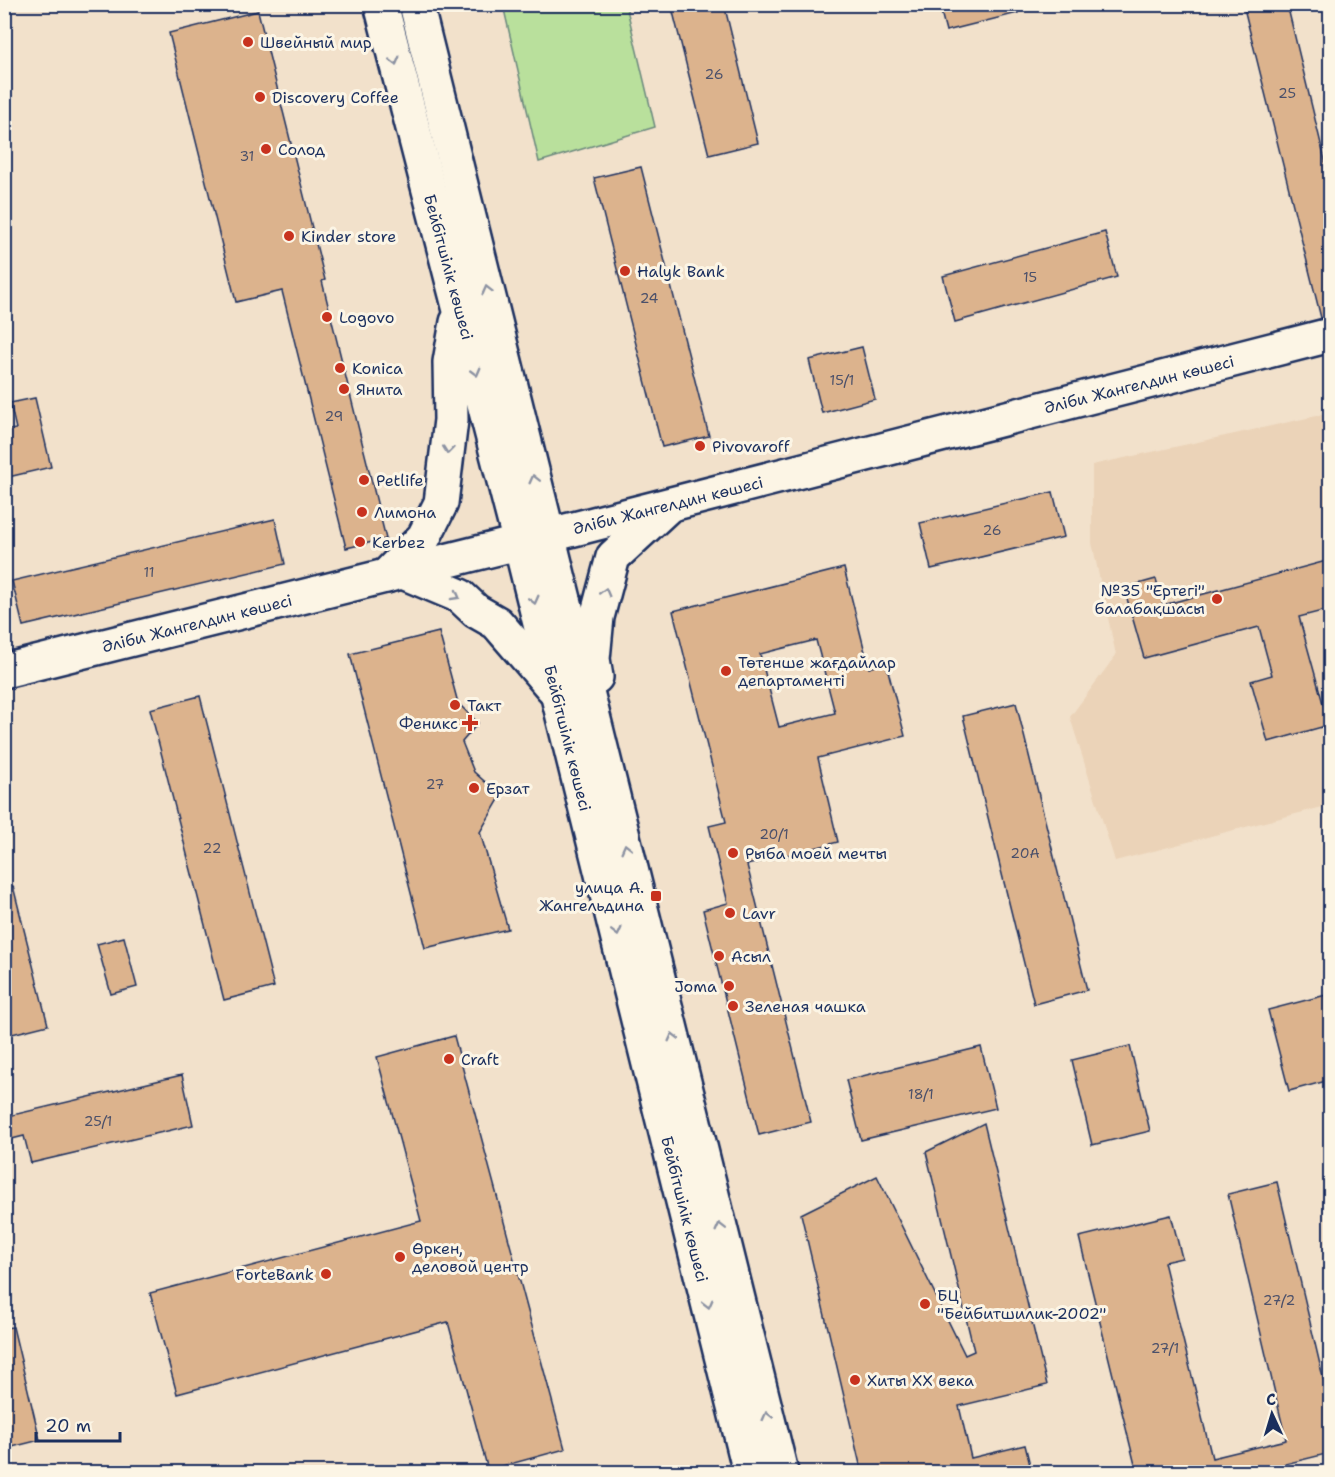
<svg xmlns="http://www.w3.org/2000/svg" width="1335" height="1477" viewBox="0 0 1335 1477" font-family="'Shantell Sans',sans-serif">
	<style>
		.built { fill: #ebd3b8 }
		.green { fill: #b9e09c; stroke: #6a887d; stroke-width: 1.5 }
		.building { fill: #dcb38d; stroke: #1b2f5e; stroke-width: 1.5; fill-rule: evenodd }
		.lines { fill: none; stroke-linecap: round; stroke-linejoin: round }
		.secondary-casing { stroke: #1b2f5e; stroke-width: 38 }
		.secondary { stroke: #fcf5e5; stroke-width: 33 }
		.oneway { stroke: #8c92a2 }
		.poi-dot { fill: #c8321e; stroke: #fcf5e5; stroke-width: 2 }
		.labels { text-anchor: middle; stroke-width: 6; stroke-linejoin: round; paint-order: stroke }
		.number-label { font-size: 14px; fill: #4b506a }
		.poi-label { font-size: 16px; fill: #1b2f5e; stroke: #fcf5e5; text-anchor: start }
		.street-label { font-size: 16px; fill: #1b2f5e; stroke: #fcf5e5 }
	</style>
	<rect width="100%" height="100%" fill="#f2e1cb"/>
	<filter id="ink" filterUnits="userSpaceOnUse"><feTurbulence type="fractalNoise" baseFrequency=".0167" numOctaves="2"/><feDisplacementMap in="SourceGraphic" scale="12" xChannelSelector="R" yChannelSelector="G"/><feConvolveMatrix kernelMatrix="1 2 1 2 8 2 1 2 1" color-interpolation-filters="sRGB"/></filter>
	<g filter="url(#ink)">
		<!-- built -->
		<path class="built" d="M 1330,413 L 1330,805 L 1115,861 L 1070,717 L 1116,655 L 1092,543 L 1092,465 Z"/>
		<!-- green -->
		<path class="green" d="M 503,5 L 626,5 L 655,127 L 539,162 Z"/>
		<!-- building -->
		<g class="building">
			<path d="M 671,4 L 724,4 L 758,143 L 709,155 Z"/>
			<path d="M 939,4 L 1017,4 L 1018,13 L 946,31 Z"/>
			<path d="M 1243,4 L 1287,4 L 1330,181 L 1330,317 L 1321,318 Z"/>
			<path d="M 258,11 L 325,280 L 322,281 L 386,539 L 346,548 L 282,291 L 236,302 L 169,33 Z"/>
			<path d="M 641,167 L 709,436 L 662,447 L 594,178 Z"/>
			<path d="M 1105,232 L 1117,277 L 955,322 L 943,276 Z"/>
			<path d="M 862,347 L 875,399 L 822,413 L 809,360 Z"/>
			<path d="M 35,398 L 51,467 L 4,478 L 4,431 L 16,429 L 10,403 Z"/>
			<path d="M 1053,492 L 1064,537 L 931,569 L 920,523 Z"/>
			<path d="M 275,519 L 285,564 L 23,626 L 12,581 Z"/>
			<path d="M 1330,560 L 1330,609 L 1299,617 L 1329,725 L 1268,742 L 1251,681 L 1272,675 L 1259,627 L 1144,658 L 1124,588 L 1156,579 L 1163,605 Z"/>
			<path d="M 844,568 L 869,668 L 886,663 L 905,736 L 818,758 L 838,842 L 747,865 L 811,1122 L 759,1135 L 703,910 L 728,903 L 709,826 L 726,822 L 673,611 ZM 816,640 L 835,713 L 779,727 L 760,654 Z"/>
			<path d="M 439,632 L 458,703 L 478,723 L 462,742 L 474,772 L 501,796 L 480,832 L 508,929 L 425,948 L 350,654 Z"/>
			<path d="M 200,696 L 274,987 L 224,1000 L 150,709 Z"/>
			<path d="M 1016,703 L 1087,990 L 1034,1004 L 963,716 Z"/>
			<path d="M 13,886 L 48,1025 L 4,1036 L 4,887 Z"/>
			<path d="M 124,937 L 137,987 L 111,994 L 97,944 Z"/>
			<path d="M 1330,994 L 1330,1080 L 1289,1091 L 1268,1010 Z"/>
			<path d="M 454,1036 L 565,1449 L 488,1470 L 448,1322 L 177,1394 L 150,1293 L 421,1221 L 377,1057 Z"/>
			<path d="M 1130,1046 L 1150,1131 L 1092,1145 L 1072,1060 Z"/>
			<path d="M 981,1047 L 996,1108 L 861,1140 L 846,1080 Z"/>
			<path d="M 182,1075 L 193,1125 L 31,1163 L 24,1136 L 4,1141 L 4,1117 Z"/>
			<path d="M 984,1123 L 1047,1385 L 959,1406 L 971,1458 L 1025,1445 L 1032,1473 L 862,1473 L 801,1214 L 877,1176 L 965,1355 L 974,1351 L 926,1152 Z"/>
			<path d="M 1277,1182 L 1330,1407 L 1330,1453 L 1249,1473 L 1137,1473 L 1079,1237 L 1171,1215 L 1182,1258 L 1164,1262 L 1212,1458 L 1286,1440 L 1228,1194 Z"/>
			<path d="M 13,1327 L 40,1440 L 4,1449 L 4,1328 Z"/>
		</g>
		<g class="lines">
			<defs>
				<g id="secondary">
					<path d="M 381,4 L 520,543 L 750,1472"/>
					<path d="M 416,4 L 781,1472"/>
					<path d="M 403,572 L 460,596 L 476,611 L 497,623 L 552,687"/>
					<path d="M 386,576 L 424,537 L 441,503 L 451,420 L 450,362 L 457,322"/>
					<path d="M 4,671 L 582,527 L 1330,335"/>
					<path d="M 596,677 L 593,659 L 597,617 L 613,557 L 666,508"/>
				</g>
			</defs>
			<!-- secondary casing -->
			<use href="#secondary" class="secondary-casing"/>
			<!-- secondary -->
			<use href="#secondary" class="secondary"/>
		</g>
		<!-- one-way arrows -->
		<defs><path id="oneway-chevron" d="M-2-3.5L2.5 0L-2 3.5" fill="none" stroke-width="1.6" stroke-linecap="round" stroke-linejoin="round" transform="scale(1.5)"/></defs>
		<g class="oneway">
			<use href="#oneway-chevron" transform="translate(395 61) rotate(75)"/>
			<use href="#oneway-chevron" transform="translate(487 290) rotate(-104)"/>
			<use href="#oneway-chevron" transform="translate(476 372) rotate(75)"/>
			<use href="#oneway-chevron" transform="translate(448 450) rotate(96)"/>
			<use href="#oneway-chevron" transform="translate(534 479) rotate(-104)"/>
			<use href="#oneway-chevron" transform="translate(605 592) rotate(-75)"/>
			<use href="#oneway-chevron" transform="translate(456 596) rotate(29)"/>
			<use href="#oneway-chevron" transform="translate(534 600) rotate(76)"/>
			<use href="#oneway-chevron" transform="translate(626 848) rotate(-104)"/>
			<use href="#oneway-chevron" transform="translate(617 932) rotate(76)"/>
			<use href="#oneway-chevron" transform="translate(673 1037) rotate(-104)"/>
			<use href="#oneway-chevron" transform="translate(720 1227) rotate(-104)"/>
			<use href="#oneway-chevron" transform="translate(708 1304) rotate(76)"/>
			<use href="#oneway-chevron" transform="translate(767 1416) rotate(-104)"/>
		</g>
	</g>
	<!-- markers -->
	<g class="poi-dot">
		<circle cx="248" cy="42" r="6"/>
		<circle cx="260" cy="97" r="6"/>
		<circle cx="266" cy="149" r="6"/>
		<circle cx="289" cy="236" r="6"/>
		<circle cx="625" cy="271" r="6"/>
		<circle cx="327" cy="317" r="6"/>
		<circle cx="340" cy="368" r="6"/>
		<circle cx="344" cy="389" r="6"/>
		<circle cx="700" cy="446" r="6"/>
		<circle cx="364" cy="480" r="6"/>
		<circle cx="362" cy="512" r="6"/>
		<circle cx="360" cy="542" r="6"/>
		<circle cx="1217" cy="599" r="6"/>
		<circle cx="726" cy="671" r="6"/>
		<circle cx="455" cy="705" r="6"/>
		<path d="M467 714h6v6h6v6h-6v6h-6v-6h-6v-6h6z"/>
		<circle cx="474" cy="788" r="6"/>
		<circle cx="733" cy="853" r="6"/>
		<rect x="650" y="890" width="12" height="12" rx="3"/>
		<circle cx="730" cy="913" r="6"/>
		<circle cx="719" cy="956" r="6"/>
		<circle cx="729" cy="986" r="6"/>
		<circle cx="733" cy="1006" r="6"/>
		<circle cx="449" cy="1059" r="6"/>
		<circle cx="400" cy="1257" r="6"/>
		<circle cx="326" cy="1274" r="6"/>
		<circle cx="925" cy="1304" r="6"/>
		<circle cx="855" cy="1380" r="6"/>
	</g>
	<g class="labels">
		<!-- number labels -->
		<g class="number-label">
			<text x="714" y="79">26</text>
			<text x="1287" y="98">25</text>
			<text x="247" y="161">31</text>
			<text x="1030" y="282">15</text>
			<text x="649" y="303">24</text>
			<text x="842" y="385">15/1</text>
			<text x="334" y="421">29</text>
			<text x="992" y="535">26</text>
			<text x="149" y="577">11</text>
			<text x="435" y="789">27</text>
			<text x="774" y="839">20/1</text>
			<text x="212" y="853">22</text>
			<text x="1025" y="858">20А</text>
			<text x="921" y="1099">18/1</text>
			<text x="98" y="1126">25/1</text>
			<text x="1279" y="1305">27/2</text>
			<text x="1165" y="1353">27/1</text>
		</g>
		<!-- poi labels -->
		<g class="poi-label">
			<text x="260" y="48">Швейный мир</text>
			<text x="272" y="103">Discovery Coffee</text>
			<text x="278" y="155">Солод</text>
			<text x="301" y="242">Kinder store</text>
			<text x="637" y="277">Halyk Bank</text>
			<text x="339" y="323">Logovo</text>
			<text x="352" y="374">Konica</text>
			<text x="356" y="395">Янита</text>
			<text x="712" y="452">Pivovaroff</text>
			<text x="376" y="486">Petlife</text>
			<text x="374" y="518">Лимона</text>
			<text x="372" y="548">Kerbez</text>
			<text x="1205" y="596" text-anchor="end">№35 "Ертегі"<tspan x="1205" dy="18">балабақшасы</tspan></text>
			<text x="738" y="668">Төтенше жағдайлар<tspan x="738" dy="18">департаменті</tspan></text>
			<text x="467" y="711">Такт</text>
			<text x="458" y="729" text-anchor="end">Феникс</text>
			<text x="486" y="794">Ерзат</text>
			<text x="745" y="859">Рыба моей мечты</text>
			<text x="644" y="893" text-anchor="end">улица А.<tspan x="644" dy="18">Жангельдина</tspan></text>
			<text x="742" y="919">Lavr</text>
			<text x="731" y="962">Асыл</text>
			<text x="717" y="992" text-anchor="end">Joma</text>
			<text x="745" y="1012">Зеленая чашка</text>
			<text x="461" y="1065">Craft</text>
			<text x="412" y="1254">Өркен,<tspan x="412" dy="18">деловой центр</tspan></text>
			<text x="314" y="1280" text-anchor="end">ForteBank</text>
			<text x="937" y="1301">БЦ<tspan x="937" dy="18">"Бейбитшилик-2002"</tspan></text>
			<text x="867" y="1386">Хиты ХХ века</text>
		</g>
		<!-- street labels -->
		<g class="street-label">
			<text transform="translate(449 267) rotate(75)" y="6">Бейбітшілік көшесі</text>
			<text transform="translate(1139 384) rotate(-14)" y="6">Әліби Жангелдин көшесі</text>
			<text transform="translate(668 505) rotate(-14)" y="6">Әліби Жангелдин көшесі</text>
			<text transform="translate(197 623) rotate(-14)" y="6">Әліби Жангелдин көшесі</text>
			<text transform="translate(568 738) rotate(76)" y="6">Бейбітшілік көшесі</text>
			<text transform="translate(685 1209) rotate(76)" y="6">Бейбітшілік көшесі</text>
		</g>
	</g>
	<!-- margin -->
	<rect width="1335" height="1477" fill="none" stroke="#fcf5e5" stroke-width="24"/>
	<rect x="12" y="12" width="1311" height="1453" fill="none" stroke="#1b2f5e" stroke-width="2" filter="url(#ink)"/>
	<!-- north arrow -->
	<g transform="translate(1272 1414) rotate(356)" stroke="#fcf5e5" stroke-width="4.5" paint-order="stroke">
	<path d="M0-4.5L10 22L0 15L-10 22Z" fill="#1b2f5e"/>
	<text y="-9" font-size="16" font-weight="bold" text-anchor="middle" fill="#1b2f5e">С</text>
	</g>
	<!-- scale -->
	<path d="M36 1432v9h84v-9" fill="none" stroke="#1b2f5e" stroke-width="3"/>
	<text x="45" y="1432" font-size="18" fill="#1b2f5e" stroke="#fcf5e5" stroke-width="4.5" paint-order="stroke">20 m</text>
</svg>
